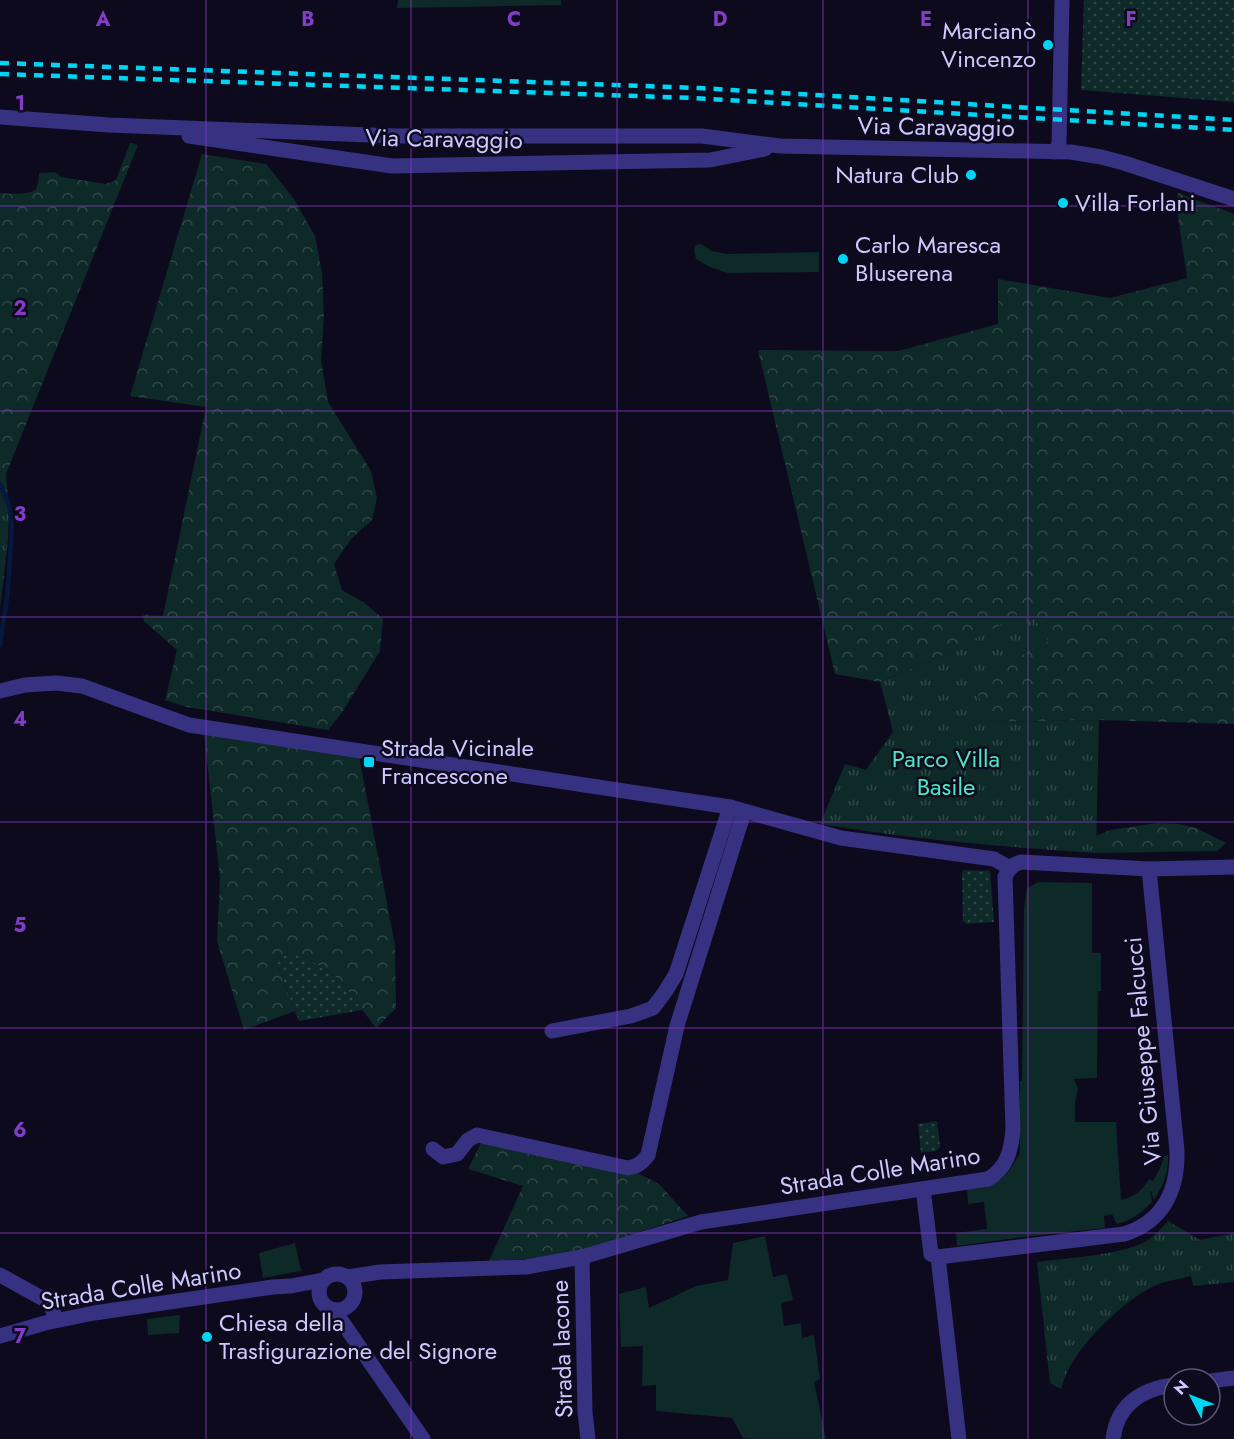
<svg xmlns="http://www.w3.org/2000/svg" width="1234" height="1439" viewBox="0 0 1234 1439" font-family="Jost,sans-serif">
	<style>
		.grass { fill: url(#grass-dots) }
		.forest { fill: url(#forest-crowns) }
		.park { fill: url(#park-tufts) }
		.garden { fill: #0d2928 }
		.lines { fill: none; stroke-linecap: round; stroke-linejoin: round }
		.stream { stroke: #05183d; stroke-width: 4.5 }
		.minor { stroke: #363281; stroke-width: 15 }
		.rail { stroke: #00d6f3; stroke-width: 4.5; stroke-dasharray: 9 8; stroke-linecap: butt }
		.grid { fill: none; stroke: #833cc5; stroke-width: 1.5; stroke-opacity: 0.55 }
		.poi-dot { fill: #00d6f3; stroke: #0e0a1e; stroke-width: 2 }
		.labels { text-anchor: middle; stroke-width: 5; stroke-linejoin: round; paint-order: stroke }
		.poi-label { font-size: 24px; fill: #cfc8ff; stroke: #0e0a1e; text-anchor: start }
		.street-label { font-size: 24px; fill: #cfc8ff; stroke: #0e0a1e }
		.park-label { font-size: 24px; fill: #4ce7c3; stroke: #0e0a1e }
		.grid-label { font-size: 20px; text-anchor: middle; font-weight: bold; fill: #833cc5; stroke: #0e0a1e; stroke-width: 5; stroke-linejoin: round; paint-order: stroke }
	</style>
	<defs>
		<pattern id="grass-dots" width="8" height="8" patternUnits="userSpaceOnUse" patternTransform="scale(1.5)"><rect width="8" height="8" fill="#0d2928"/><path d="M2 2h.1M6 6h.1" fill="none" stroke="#2f4748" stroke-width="1.8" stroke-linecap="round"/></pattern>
		<pattern id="forest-crowns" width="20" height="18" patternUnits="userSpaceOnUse" patternTransform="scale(1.5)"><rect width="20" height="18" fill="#0d2928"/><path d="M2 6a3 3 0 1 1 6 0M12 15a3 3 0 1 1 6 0" fill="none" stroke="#2f4748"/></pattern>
		<pattern id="park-tufts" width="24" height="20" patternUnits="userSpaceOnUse" patternTransform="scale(1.5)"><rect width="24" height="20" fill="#0d2928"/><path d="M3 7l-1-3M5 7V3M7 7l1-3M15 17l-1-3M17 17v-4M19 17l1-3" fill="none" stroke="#2f4748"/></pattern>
	</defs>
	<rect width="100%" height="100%" fill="#0e0a1e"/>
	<!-- grass -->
	<g class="grass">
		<path d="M 1084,0 L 1234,0 L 1234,102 L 1081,90 Z"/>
		<path d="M 964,870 L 990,871 L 994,922 L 967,924 L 963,921 L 962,873 Z"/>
		<path d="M 282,954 L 302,954 L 340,980 L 363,1010 L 299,1021 L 276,963 Z"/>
		<path d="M 937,1121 L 940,1147 L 936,1151 L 921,1153 L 918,1124 Z"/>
	</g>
	<!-- forest -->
	<g class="forest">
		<path d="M 130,143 L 138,145 L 6,474 L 9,511 L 0,491 L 0,193 C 7,194 31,195 36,189 C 38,185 39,178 39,173 L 55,172 L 61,177 L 106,184 L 116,180 Z"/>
		<path d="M 202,154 L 266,164 L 294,199 L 315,236 L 322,273 L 324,315 L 321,360 L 328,402 L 371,471 L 377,498 L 372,520 L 351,539 L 334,564 L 342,590 L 366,604 L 383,619 L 380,651 L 341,714 L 328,730 L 187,707 L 165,700 L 177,650 L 144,621 L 143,615 L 163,616 L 206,407 L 130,396 Z"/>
		<path d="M 1178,193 L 1234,214 L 1234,724 L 1099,720 L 988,722 L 973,682 L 954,651 L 880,682 L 835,674 L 758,350 L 898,351 L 998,324 L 998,279 L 1110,298 L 1187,278 L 1176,204 Z"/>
		<path d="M 204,733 L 358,751 L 395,945 L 396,1008 L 376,1028 L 340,980 L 302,954 L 282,954 L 276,963 L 295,1011 L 244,1030 L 217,941 L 220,878 Z"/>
		<path d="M 1157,823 L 1179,824 L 1196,828 L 1226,843 L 1217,851 L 1096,853 L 1096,836 L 1110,830 Z"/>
		<path d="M 484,1137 L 628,1168 L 659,1184 L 688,1216 L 591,1248 L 540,1258 L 489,1261 L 523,1186 L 468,1169 Z"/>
	</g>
	<!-- park -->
	<g class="park">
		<path d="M 0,491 L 9,511 L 8,540 L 0,608 Z"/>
		<path d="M 1028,609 L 1049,641 L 973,682 L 989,722 L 1099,720 L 1096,853 C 1004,847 911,839 820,824 L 845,764 L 866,770 L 893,732 L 880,682 L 954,651 Z"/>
		<path d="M 1168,1221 L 1200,1240 L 1234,1233 L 1234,1282 L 1193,1286 L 1191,1276 C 1179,1279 1165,1281 1154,1286 C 1125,1300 1088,1336 1072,1363 C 1067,1371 1063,1380 1061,1389 L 1050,1383 L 1037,1262 C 1065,1258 1130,1255 1151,1238 C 1157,1233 1163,1227 1168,1221 Z"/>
	</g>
	<!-- garden -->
	<g class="garden">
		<path d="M 398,0 L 561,0 L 561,5 L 397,8 Z"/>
		<path d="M 701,244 L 712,251 L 727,254 L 819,252 L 819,272 L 728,273 L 710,267 L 696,259 L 694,250 L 696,245 Z"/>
		<path d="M 1038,882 L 1092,883 L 1092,953 L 1101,953 L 1101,991 L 1098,991 L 1097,1078 L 1074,1079 L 1078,1089 L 1075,1103 L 1075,1122 L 1116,1122 L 1121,1200 C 1136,1195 1140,1193 1149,1179 L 1153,1181 L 1161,1166 L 1164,1156 L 1168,1155 C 1169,1173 1163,1186 1154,1200 L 1151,1191 L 1150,1191 L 1152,1202 C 1141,1213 1132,1220 1117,1224 L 1112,1214 L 1104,1216 L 1105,1228 L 1023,1237 L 957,1246 L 956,1233 L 987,1229 L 984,1202 L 968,1204 L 967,1190 L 1000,1180 L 1010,1170 L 1020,1153 L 1020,1081 L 1022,1081 L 1022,1076 L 1024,908 L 1027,888 Z"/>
		<path d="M 765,1236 L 773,1277 L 787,1274 L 793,1300 L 781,1303 L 784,1326 L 801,1323 L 802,1338 L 814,1335 L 820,1379 L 814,1382 L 826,1439 L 751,1439 L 743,1438 L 732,1418 L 656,1411 L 656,1385 L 642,1386 L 643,1346 L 621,1347 L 619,1294 L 646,1287 L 649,1308 L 696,1286 L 728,1280 L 733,1243 Z"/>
		<path d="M 295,1243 L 301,1271 L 263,1278 L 259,1253 Z"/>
		<path d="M 180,1315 L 179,1333 L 148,1335 L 147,1319 Z"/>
	</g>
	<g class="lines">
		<!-- stream -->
		<path class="stream" d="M 0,484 L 9,504 L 12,525 L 8,590 L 0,645"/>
		<!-- minor -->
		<g class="minor">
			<path d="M 0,117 L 109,125 L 396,136 L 702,136 L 780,146 L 1071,152 L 1101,157 L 1124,163 L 1234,199"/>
			<path d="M 189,136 L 392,166 L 710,160 L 765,149"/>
			<path d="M 1054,152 L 1057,149 L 1059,143 L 1062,0"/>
			<path d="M 0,691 L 25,685 L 56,683 L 82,686 L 189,725 L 730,807 L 841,838 L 994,859 L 1010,868"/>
			<path d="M 552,1031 L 631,1016 L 653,1008 L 665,992 L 676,974 L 730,807"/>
			<path d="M 433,1149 L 443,1157 L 457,1154 L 468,1140 L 477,1135 L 628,1168 C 638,1166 642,1163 648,1155 L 677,1026 L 744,812"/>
			<path d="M 923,1189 L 931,1254 L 938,1257"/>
			<path d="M 582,1257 L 585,1412 L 588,1439"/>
			<path d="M 938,1257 L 1124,1234 C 1163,1222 1178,1190 1177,1151 L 1149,869"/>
			<path d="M 938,1257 L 959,1439"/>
			<circle cx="337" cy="1292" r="18"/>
			<path d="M 0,1275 L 47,1301 L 50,1303 L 56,1320"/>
			<path d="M 348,1277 L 380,1272 L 526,1267 L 582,1257 L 701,1222 L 988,1179 C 1007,1168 1011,1151 1013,1130 L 1005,877 C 1008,869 1013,864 1021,862 L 1149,869 L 1234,867"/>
			<path d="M 334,1310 L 423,1439"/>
			<path d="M 0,1336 L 45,1323 L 94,1313 L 273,1287 L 291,1286 L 323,1280"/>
			<path d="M 1210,1381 L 1234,1378"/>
			<path d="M 1113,1439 C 1117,1404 1142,1389 1174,1385"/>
		</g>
		<!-- rail -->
		<g class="rail">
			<path d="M 0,63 L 699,88 L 1234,120"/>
			<path d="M 0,74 L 694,98 L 1234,130"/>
		</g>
	</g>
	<!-- grid -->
	<path class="grid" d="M 206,0 L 206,1439M 411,0 L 411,1439M 617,0 L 617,1439M 823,0 L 823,1439M 1028,0 L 1028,1439M 0,206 L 1234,206M 0,411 L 1234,411M 0,617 L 1234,617M 0,822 L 1234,822M 0,1028 L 1234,1028M 0,1233 L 1234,1233"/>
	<!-- markers -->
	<g class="poi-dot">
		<circle cx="1048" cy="45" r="6"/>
		<circle cx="971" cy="175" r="6"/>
		<circle cx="1063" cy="203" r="6"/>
		<circle cx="843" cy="259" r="6"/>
		<rect x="363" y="756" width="12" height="12" rx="3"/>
		<circle cx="207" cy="1337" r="6"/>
	</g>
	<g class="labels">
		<!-- poi labels -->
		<g class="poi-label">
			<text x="1036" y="39" text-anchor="end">Marcianò<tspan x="1036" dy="28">Vincenzo</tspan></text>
			<text x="959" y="183" text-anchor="end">Natura Club</text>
			<text x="1075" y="211">Villa Forlani</text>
			<text x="855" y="253">Carlo Maresca<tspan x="855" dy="28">Bluserena</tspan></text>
			<text x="381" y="756">Strada Vicinale<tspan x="381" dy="28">Francescone</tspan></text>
			<text x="219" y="1331">Chiesa della<tspan x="219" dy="28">Trasfigurazione del Signore</tspan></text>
		</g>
		<!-- street labels -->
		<g class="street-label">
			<text transform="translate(936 127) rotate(1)" y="8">Via Caravaggio</text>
			<text transform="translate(444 139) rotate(1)" y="8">Via Caravaggio</text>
			<text transform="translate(1143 1051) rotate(-95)" y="8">Via Giuseppe Falcucci</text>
			<text transform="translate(880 1171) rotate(-9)" y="8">Strada Colle Marino</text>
			<text transform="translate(141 1286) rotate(-9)" y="8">Strada Colle Marino</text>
			<text transform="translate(562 1349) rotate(-92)" y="8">Strada Iacone</text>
		</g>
		<!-- park labels -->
		<g class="park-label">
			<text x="946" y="767">Parco Villa<tspan x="946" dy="28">Basile</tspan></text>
		</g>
	</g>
	<g class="grid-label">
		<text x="103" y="26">A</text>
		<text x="308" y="26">B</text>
		<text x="514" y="26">C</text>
		<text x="720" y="26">D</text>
		<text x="926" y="26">E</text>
		<text x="1131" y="26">F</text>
		<text x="20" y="110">1</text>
		<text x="20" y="315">2</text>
		<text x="20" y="521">3</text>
		<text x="20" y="726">4</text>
		<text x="20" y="932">5</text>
		<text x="20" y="1137">6</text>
		<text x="20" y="1343">7</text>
	</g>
	<!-- north arrow -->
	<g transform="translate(1192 1397) rotate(312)"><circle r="28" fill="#0e0a1e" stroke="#5b5678" stroke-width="1.5"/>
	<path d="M0-4.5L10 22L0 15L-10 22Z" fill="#00d6f3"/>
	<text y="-9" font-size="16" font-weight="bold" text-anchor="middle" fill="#cfc8ff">N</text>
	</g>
</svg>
